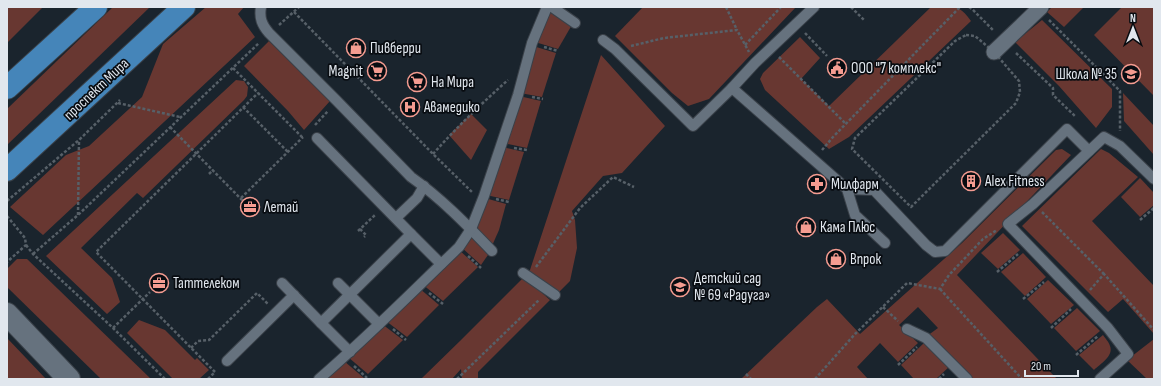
<svg xmlns="http://www.w3.org/2000/svg" width="1161" height="386" viewBox="0 0 1161 386" font-family="'Sofia Sans Condensed',sans-serif">
	<style>
		.green { fill: #683731 }
		.lines { fill: none; stroke-linecap: round; stroke-linejoin: round }
		.service-casing { stroke: #3a4149; stroke-width: 12 }
		.pedestrian-casing { stroke: #3a4149; stroke-width: 17 }
		.secondary-casing { stroke: #3a4149; stroke-width: 24 }
		.primary-casing { stroke: #3a4149; stroke-width: 24 }
		.path { stroke: #576068; stroke-width: 2.5; stroke-dasharray: 3 2; stroke-linecap: butt }
		.service { stroke: #66727e; stroke-width: 10 }
		.pedestrian { stroke: #66727e; stroke-width: 15 }
		.secondary { stroke: #66727e; stroke-width: 22 }
		.primary { stroke: #4585b9; stroke-width: 22 }
		.labels { text-anchor: middle; stroke-width: 3.5; stroke-linejoin: round; paint-order: stroke }
		.poi-label { font-size: 15px; fill: #e1e7ee; stroke: #080c11; text-anchor: start }
		.street-label { font-size: 15px; fill: #e1e7ee; stroke: #080c11 }
	</style>
	<rect width="100%" height="100%" fill="#1a242d"/>
	<!-- green -->
	<g class="green">
		<path d="M 7,7 L 43,7 L 7,43 Z"/>
		<path d="M 113,7 L 150,7 L 7,145 L 7,109 Z"/>
		<path d="M 206,7 L 244,7 L 238,14 L 255,37 L 43,235 L 10,207 L 66,155 L 89,146 L 142,97 L 163,44 Z"/>
		<path d="M 549,7 L 573,23 L 558,49 L 535,42 Z"/>
		<path d="M 643,7 L 796,7 L 709,99 L 688,106 L 672,93 L 615,36 Z"/>
		<path d="M 931,7 C 952,7 958,3 971,21 L 849,137 L 829,149 L 765,90 L 760,79 L 763,73 L 800,37 L 820,58 L 801,79 L 829,106 Z"/>
		<path d="M 1052,7 L 1084,7 L 1064,27 L 1047,12 Z"/>
		<path d="M 1122,7 L 1154,7 L 1154,96 L 1094,35 Z"/>
		<path d="M 1042,20 L 1112,89 L 1112,107 L 1096,128 L 1059,86 L 1015,42 Z"/>
		<path d="M 269,41 L 330,101 L 304,130 L 288,111 L 244,66 Z"/>
		<path d="M 533,46 L 556,53 L 542,97 L 520,93 Z"/>
		<path d="M 601,55 L 665,126 L 622,173 L 603,176 L 572,211 L 575,220 L 577,248 L 570,281 L 557,294 L 529,273 Z"/>
		<path d="M 236,80 L 244,81 L 248,87 L 247,96 L 244,100 L 143,198 L 137,193 L 81,248 L 112,278 L 120,302 L 107,314 L 46,256 Z"/>
		<path d="M 1123,93 L 1154,126 L 1154,155 L 1124,121 Z"/>
		<path d="M 519,96 L 541,101 L 527,148 L 503,143 Z"/>
		<path d="M 471,114 L 487,130 L 471,160 L 449,135 Z"/>
		<path d="M 502,147 L 524,152 L 509,200 L 486,195 Z"/>
		<path d="M 1062,149 L 1071,155 L 957,275 L 1057,379 L 971,379 L 927,336 L 938,328 L 918,307 L 899,325 L 918,343 L 898,362 L 880,343 L 857,367 L 868,379 L 741,379 L 817,307 L 827,299 L 860,334 L 962,243 L 1056,150 Z"/>
		<path d="M 1101,149 L 1109,153 L 1138,177 L 1092,221 L 1154,286 L 1154,334 L 1123,299 L 1108,312 L 1022,226 Z"/>
		<path d="M 1140,178 L 1154,193 L 1154,205 L 1140,217 L 1121,197 Z"/>
		<path d="M 485,198 L 506,204 L 499,230 L 491,248 L 472,228 Z"/>
		<path d="M 471,231 L 490,252 L 481,265 L 461,247 Z"/>
		<path d="M 1003,233 L 1020,250 L 998,269 L 981,253 Z"/>
		<path d="M 459,250 L 478,267 L 443,301 L 422,284 Z"/>
		<path d="M 1023,253 L 1046,277 L 1025,296 L 1001,272 Z"/>
		<path d="M 17,259 L 27,259 L 151,379 L 101,379 L 7,287 L 7,269 Z"/>
		<path d="M 524,277 L 550,300 L 478,372 L 478,379 L 462,379 L 461,369 L 452,379 L 421,379 L 461,340 Z"/>
		<path d="M 1048,280 L 1074,305 L 1051,324 L 1027,299 Z"/>
		<path d="M 419,288 L 439,305 L 407,337 L 386,321 Z"/>
		<path d="M 1077,308 L 1100,331 L 1076,351 L 1054,328 Z"/>
		<path d="M 139,320 L 165,330 L 195,360 L 197,358 L 209,370 L 199,379 L 173,379 L 127,333 Z"/>
		<path d="M 382,324 L 403,340 L 368,374 L 348,357 Z"/>
		<path d="M 1103,335 C 1105,338 1109,342 1110,346 C 1114,356 1100,364 1094,370 L 1079,355 Z"/>
		<path d="M 7,338 L 46,379 L 7,379 Z"/>
		<path d="M 1154,339 L 1154,379 L 1147,379 L 1127,360 Z"/>
		<path d="M 925,342 L 950,366 L 936,379 L 914,379 L 901,365 Z"/>
		<path d="M 344,361 L 364,378 L 363,379 L 324,379 Z"/>
	</g>
	<g class="lines">
		<defs>
			<g id="service">
				<path d="M 261,7 C 259,18 262,25 269,33 L 337,101 L 411,177 C 441,198 467,225 492,251"/>
				<path d="M 552,7 L 575,23"/>
				<path d="M 603,40 L 615,49 L 693,126 L 732,88 L 755,63 L 814,7"/>
				<path d="M 732,88 L 847,189 L 855,215 L 885,243"/>
				<path d="M 847,189 L 874,190 L 926,245 L 935,252 L 945,251 L 1067,129 L 1089,151"/>
				<path d="M 396,218 L 417,198 L 424,186"/>
				<path d="M 411,234 L 441,264"/>
				<path d="M 523,273 L 555,295"/>
				<path d="M 282,283 L 321,323 L 411,234 L 317,138"/>
				<path d="M 338,283 L 379,324"/>
				<path d="M 321,323 L 350,352"/>
				<path d="M 907,329 L 926,338 L 967,379"/>
				<path d="M 227,361 L 294,295"/>
				<path d="M 319,379 C 368,337 413,291 459,247 L 471,229 L 484,196 L 518,95 L 532,43 L 547,7"/>
				<path d="M 1100,379 L 1128,354 L 1108,328 L 1008,224 L 1033,204 L 1104,137 L 1120,146 L 1154,179"/>
			</g>
			<path id="pedestrian" d="M 994,52 L 1041,7"/>
			<path id="secondary" d="M 7,314 L 69,379"/>
			<g id="primary">
				<path d="M 7,88 L 96,7"/>
				<path d="M 7,170 L 184,7"/>
			</g>
		</defs>
		<!-- service casing -->
		<use href="#service" class="service-casing"/>
		<!-- pedestrian casing -->
		<use href="#pedestrian" class="pedestrian-casing"/>
		<!-- secondary casing -->
		<use href="#secondary" class="secondary-casing"/>
		<!-- primary casing -->
		<use href="#primary" class="primary-casing"/>
		<!-- path -->
		<g class="path">
			<path d="M 726,7 L 737,30"/>
			<path d="M 851,7 L 864,20"/>
			<path d="M 969,7 L 972,9 L 994,31"/>
			<path d="M 294,12 L 433,154 L 472,192"/>
			<path d="M 1049,20 L 1120,91 L 1120,131"/>
			<path d="M 279,25 L 299,7"/>
			<path d="M 805,33 L 827,56"/>
			<path d="M 966,35 L 975,36 L 994,52 L 1019,81 L 1020,92 L 1016,103 L 911,207 L 852,149 L 855,138 L 955,41 Z"/>
			<path d="M 745,45 L 781,7"/>
			<path d="M 631,46 L 664,38 L 737,30 L 749,52"/>
			<path d="M 544,47 L 558,51"/>
			<path d="M 1016,53 L 1053,88 L 1053,95 L 1076,117"/>
			<path d="M 779,57 L 846,124"/>
			<path d="M 233,68 L 303,138"/>
			<path d="M 532,97 L 543,99"/>
			<path d="M 118,103 L 180,117"/>
			<path d="M 243,107 L 288,152"/>
			<path d="M 315,125 L 328,111"/>
			<path d="M 170,127 L 244,202"/>
			<path d="M 514,148 L 527,150"/>
			<path d="M 822,150 L 833,137 L 960,7"/>
			<path d="M 433,154 C 456,128 481,104 508,80"/>
			<path d="M 209,174 L 213,170"/>
			<path d="M 241,198 L 303,137"/>
			<path d="M 496,199 L 509,202"/>
			<path d="M 7,201 L 79,140 L 120,100"/>
			<path d="M 1042,212 L 1104,274"/>
			<path d="M 78,215 L 79,140"/>
			<path d="M 7,216 L 25,238 L 26,245 L 7,262"/>
			<path d="M 1140,220 L 1154,208"/>
			<path d="M 360,229 L 366,235 L 364,237"/>
			<path d="M 358,231 L 375,215"/>
			<path d="M 26,245 L 33,254 L 113,328 L 165,379"/>
			<path d="M 33,254 L 78,215 L 259,43"/>
			<path d="M 468,256 L 481,268"/>
			<path d="M 536,267 L 580,208 L 613,177 L 634,187"/>
			<path d="M 997,272 L 1018,254"/>
			<path d="M 940,289 L 1022,379"/>
			<path d="M 1090,290 L 1104,274 L 1154,330"/>
			<path d="M 429,293 L 443,304"/>
			<path d="M 1023,299 L 1044,282"/>
			<path d="M 883,307 L 898,321"/>
			<path d="M 113,328 L 150,292"/>
			<path d="M 1051,328 L 1071,309"/>
			<path d="M 393,329 L 406,340"/>
			<path d="M 191,348 L 198,341 L 209,340 L 257,293 L 268,304"/>
			<path d="M 1076,355 L 1098,336"/>
			<path d="M 898,365 L 917,347"/>
			<path d="M 354,366 L 367,378"/>
			<path d="M 215,372 L 96,252 L 258,93"/>
			<path d="M 746,374 L 751,379"/>
			<path d="M 208,379 L 215,372"/>
			<path d="M 457,379 L 539,300"/>
			<path d="M 815,379 L 855,334 L 907,283 L 940,289 L 949,275 L 983,239 L 997,230"/>
			<path d="M 939,379 L 944,374"/>
		</g>
		<!-- service -->
		<use href="#service" class="service"/>
		<!-- pedestrian -->
		<use href="#pedestrian" class="pedestrian"/>
		<!-- secondary -->
		<use href="#secondary" class="secondary"/>
		<!-- primary -->
		<use href="#primary" class="primary"/>
	</g>
	<!-- icons -->
	<defs>
		<symbol id="shop-ring" viewBox="-11 -11 22 22"><circle r="9.5" fill="#080c11" stroke="#f59c91" stroke-width="1.5"/><path d="M-5-2.5h2.3a2.7 3.5 0 0 1 5.4 0H5L5.5 6h-11ZM-1.5-2.5h3a1.5 2.3 0 0 0-3 0Z" fill="#f59c91"/></symbol>
		<symbol id="civic-ring" viewBox="-11 -11 22 22"><circle r="9.5" fill="#080c11" stroke="#f59c91" stroke-width="1.5"/><path d="M-.6-6.5H3V-4.5H.6V-3L4-1V1h2V6H-6V1h2V-1L-.6-3ZM-1.2 2.5V6h2.4V2.5Z" fill="#f59c91"/></symbol>
		<symbol id="supermarket-ring" viewBox="-11 -11 22 22"><circle r="9.5" fill="#080c11" stroke="#f59c91" stroke-width="1.5"/><path d="M-6-5.5h2.5l.6 2H6L4.5 2H-2.5L-4.4-4H-6ZM-1.5 3.2a1.3 1.3 0 1 0 .1 0ZM3 3.2a1.3 1.3 0 1 0 .1 0Z" fill="#f59c91"/></symbol>
		<symbol id="school-ring" viewBox="-11 -11 22 22"><circle r="9.5" fill="#080c11" stroke="#f59c91" stroke-width="1.5"/><path d="M0-5L7-2L0 1L-7-2ZM-4 1L0 2.5L4 1V4Q0 6-4 4Z" fill="#f59c91"/></symbol>
		<symbol id="hospital-ring" viewBox="-11 -11 22 22"><circle r="9.5" fill="#080c11" stroke="#f59c91" stroke-width="1.5"/><path d="M-5-5h3v3.5h4V-5h3V5h-3V1.5h-4V5h-3Z" fill="#f59c91"/></symbol>
		<symbol id="building-ring" viewBox="-11 -11 22 22"><circle r="9.5" fill="#080c11" stroke="#f59c91" stroke-width="1.5"/><path d="M-4-6H4V6H1V3H-1V6H-4ZM-2.5-4.3h1.7v1.8h-1.7ZM.8-4.3h1.7v1.8H.8ZM-2.5-1h1.7V.8h-1.7ZM.8-1h1.7V.8H.8Z" fill="#f59c91"/></symbol>
		<symbol id="pharmacy-ring" viewBox="-11 -11 22 22"><circle r="9.5" fill="#080c11" stroke="#f59c91" stroke-width="1.5"/><path d="M-2-6h4v4h4v4h-4v4h-4v-4h-4v-4h4Z" fill="#f59c91"/></symbol>
		<symbol id="office-ring" viewBox="-11 -11 22 22"><circle r="9.5" fill="#080c11" stroke="#f59c91" stroke-width="1.5"/><path d="M-6-3h4V-5.5h4V-3h4V5H-6ZM-1-4.5V-3h2v-1.5ZM-6 0V1H6V0Z" fill="#f59c91"/></symbol>
	</defs>
	<g fill-rule="evenodd">
		<use href="#shop-ring" x="345" y="37" width="22" height="22"/>
		<use href="#civic-ring" x="826" y="57" width="22" height="22"/>
		<use href="#supermarket-ring" x="366" y="60" width="22" height="22"/>
		<use href="#school-ring" x="1120" y="63" width="22" height="22"/>
		<use href="#supermarket-ring" x="406" y="71" width="22" height="22"/>
		<use href="#hospital-ring" x="399" y="96" width="22" height="22"/>
		<use href="#building-ring" x="960" y="170" width="22" height="22"/>
		<use href="#pharmacy-ring" x="806" y="173" width="22" height="22"/>
		<use href="#office-ring" x="239" y="196" width="22" height="22"/>
		<use href="#shop-ring" x="795" y="216" width="22" height="22"/>
		<use href="#shop-ring" x="825" y="248" width="22" height="22"/>
		<use href="#office-ring" x="148" y="272" width="22" height="22"/>
		<use href="#school-ring" x="669" y="276" width="22" height="22"/>
	</g>
	<g class="labels">
		<!-- poi labels -->
		<g class="poi-label">
			<text x="370" y="53">Пивберри</text>
			<text x="851" y="73">ООО "7 комплекс"</text>
			<text x="363" y="76" text-anchor="end">Magnit</text>
			<text x="1117" y="79" text-anchor="end">Школа № 35</text>
			<text x="431" y="87">На Мира</text>
			<text x="424" y="112">Авамедико</text>
			<text x="985" y="186">Alex Fitness</text>
			<text x="831" y="189">Милфарм</text>
			<text x="264" y="212">Летай</text>
			<text x="820" y="232">Кама Плюс</text>
			<text x="850" y="264">Впрок</text>
			<text x="694" y="283">Детский сад<tspan x="694" dy="17">№ 69 «Радуга»</tspan></text>
			<text x="173" y="288">Таттелеком</text>
		</g>
		<!-- street labels -->
		<g class="street-label">
			<text transform="translate(96 89) rotate(-43)" y="5">проспект Мира</text>
		</g>
	</g>
	<!-- border -->
	<rect width="1161" height="386" fill="none" stroke="#e1e7ee" stroke-width="16"/>
	<!-- north arrow -->
	<g transform="translate(1133 28)" stroke="#080c11" stroke-width="3" paint-order="stroke">
	<path d="M0-3L7 15L0 10L-7 15Z" fill="#e1e7ee"/>
	<text y="-6" font-size="11" font-weight="bold" text-anchor="middle" fill="#e1e7ee">N</text>
	</g>
	<!-- scale -->
	<path d="M1025 370v6h53v-6" fill="none" stroke="#e1e7ee" stroke-width="2"/>
	<text x="1031" y="370" font-size="12" fill="#e1e7ee" stroke="#080c11" stroke-width="3" paint-order="stroke">20 m</text>
</svg>
